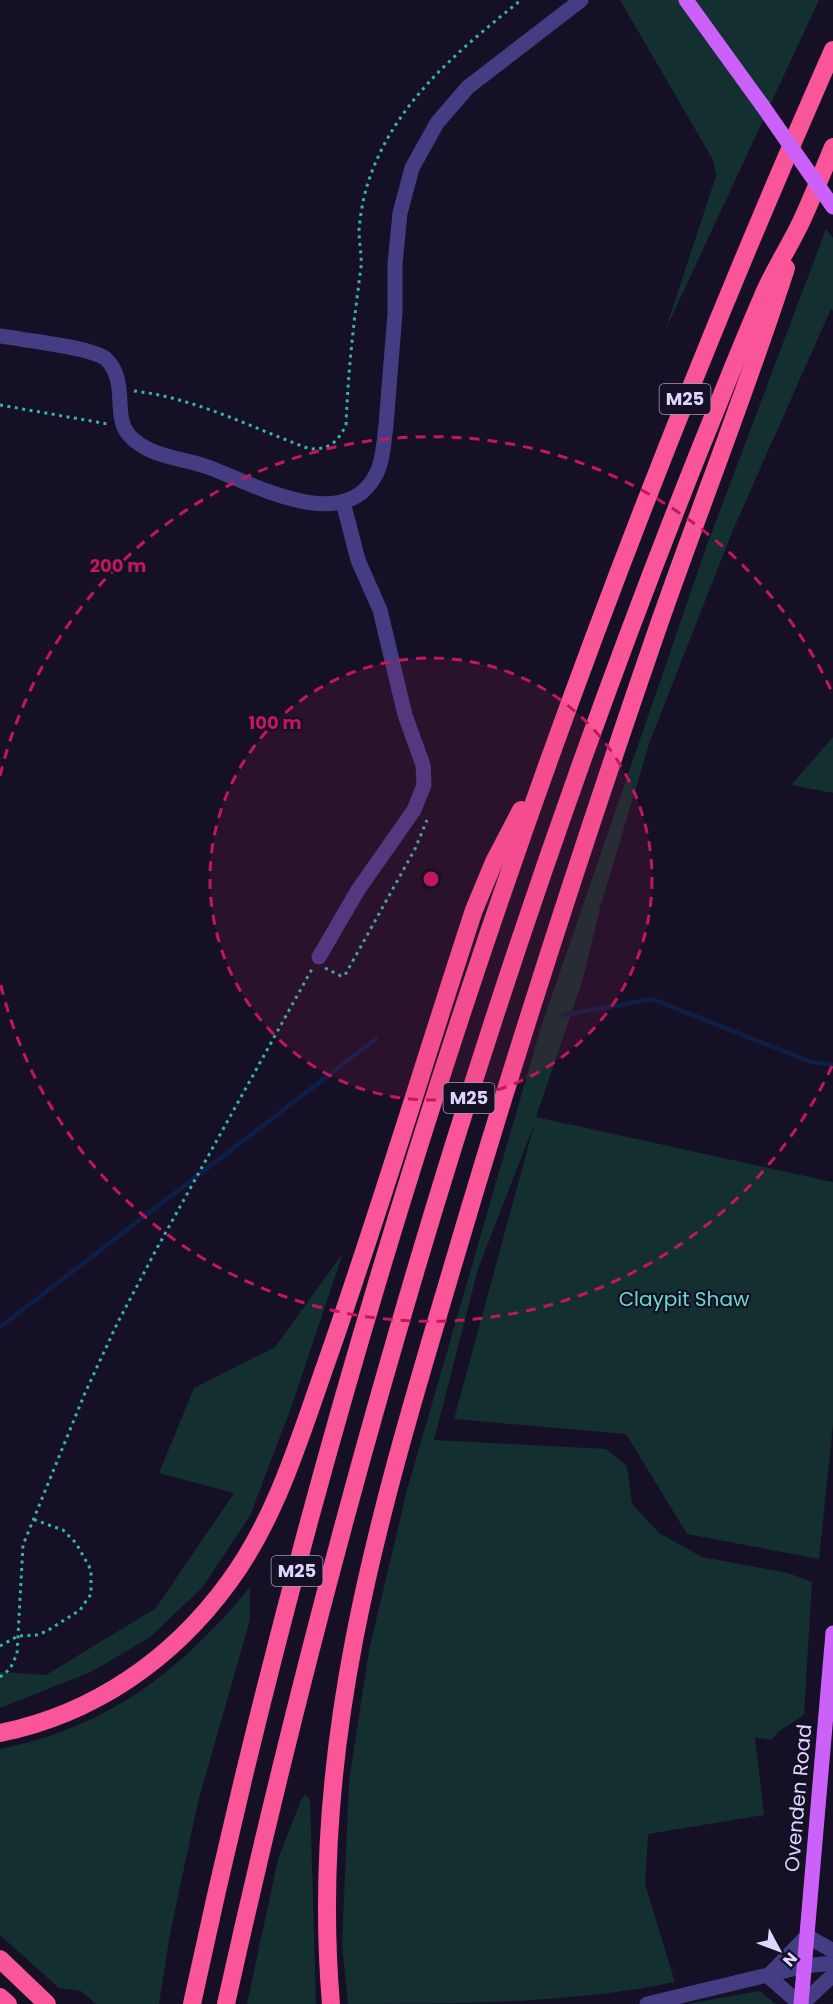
<svg xmlns="http://www.w3.org/2000/svg" width="833" height="2004" viewBox="0 0 833 2004" font-family="Poppins,sans-serif">
	<style>
		.green { fill: #132f30 }
		.lines { fill: none; stroke-linecap: round; stroke-linejoin: round }
		.stream { stroke: #0e1f47; stroke-width: 4.5 }
		.path { stroke: #33b3b5; stroke-width: 3; stroke-dasharray: 3 4.5; stroke-linecap: butt }
		.minor { stroke: #453d84; stroke-width: 15 }
		.major { stroke: #cc61fa; stroke-width: 15 }
		.highway { stroke: #fa5598; stroke-width: 18 }
		.major-bridge { stroke: #cc61fa; stroke-width: 15 }
		.ring { fill: none; stroke: #c2185b; stroke-width: 3; stroke-dasharray: 10 8 }
		.labels { text-anchor: middle; stroke-width: 4.5; stroke-linejoin: round; paint-order: stroke }
		.shield { fill: #151026; stroke: #a29bbd; stroke-width: 1.5 }
		.shield-label { font-size: 18px; font-weight: bold; fill: #ded6fe }
		.park-label { font-size: 20px; fill: #64dcc7; stroke: #151026 }
		.street-label { font-size: 20px; fill: #ded6fe; stroke: #151026 }
		.centre { fill: #c2185b; stroke: #151026; stroke-width: 3 }
		.ring-label { font-size: 18px; text-anchor: middle; font-weight: bold; fill: #c2185b; stroke: #151026; stroke-width: 4.5; stroke-linejoin: round; paint-order: stroke }
	</style>
	<rect width="100%" height="100%" fill="#151026"/>
	<!-- green -->
	<g class="green">
		<path d="M 620,0 L 819,0 L 665,331 L 716,176 L 713,160 Z"/>
		<path d="M 826,229 L 833,238 L 833,311 L 831,309 L 733,530 L 650,741 L 600,908 L 583,979 L 536,1117 L 833,1182 L 833,1424 L 819,1559 L 687,1534 L 626,1434 L 454,1419 L 534,1125 L 478,1269 L 434,1440 L 606,1449 L 627,1466 L 632,1504 L 659,1533 L 702,1557 L 788,1573 L 812,1582 L 804,1715 L 778,1732 L 771,1740 L 755,1737 L 764,1815 L 648,1834 L 645,1884 L 675,1982 C 568,2004 457,2004 348,2004 L 342,1944 L 349,1782 L 369,1650 L 407,1490 L 541,1027 L 707,545 Z"/>
		<path d="M 833,737 L 833,793 L 791,785 Z"/>
		<path d="M 343,1253 L 292,1405 L 250,1516 L 202,1588 L 149,1638 L 91,1672 L 0,1708 L 0,1672 L 46,1675 L 156,1608 L 234,1493 L 159,1473 L 194,1388 L 275,1347 Z"/>
		<path d="M 250,1587 L 250,1620 L 198,1802 L 170,1934 L 159,2004 L 96,2004 L 81,1991 L 59,1988 L 0,1935 L 0,1749 C 109,1727 181,1671 250,1587 Z"/>
		<path d="M 305,1795 L 310,1799 L 316,2004 L 247,2004 L 278,1859 L 301,1800 Z"/>
		<path d="M 759,1991 L 776,2004 L 687,2004 Z"/>
	</g>
	<g class="lines">
		<!-- stream -->
		<g class="stream">
			<path d="M 564,1015 L 652,999 L 811,1062 L 833,1065"/>
			<path d="M 0,1327 L 376,1039"/>
		</g>
		<!-- path -->
		<g class="path">
			<path d="M 134,391 C 196,398 252,428 310,449 C 330,449 337,443 346,425 C 348,371 354,320 361,267 C 362,255 359,243 359,230 C 360,217 363,199 367,186 C 392,104 458,51 521,0"/>
			<path d="M 0,405 L 108,424"/>
			<path d="M 325,968 L 341,976 L 345,975 L 415,849 L 427,820"/>
			<path d="M 0,1646 L 18,1636 L 37,1635 L 47,1631 L 80,1610 L 91,1594 L 91,1570 L 76,1543 L 63,1530 L 32,1519"/>
			<path d="M 0,1677 L 10,1669 L 17,1654 L 23,1545 L 85,1393 L 117,1324 L 156,1250 L 312,969"/>
		</g>
		<!-- minor -->
		<g class="minor">
			<path d="M 0,336 C 22,340 92,347 106,359 C 129,381 112,416 129,435 C 148,457 183,458 208,467 C 253,484 341,534 374,478 C 383,464 384,441 386,425 L 395,313 L 395,264 L 400,213 L 412,168 L 437,123 L 468,87 L 581,0"/>
			<path d="M 319,957 L 358,890 L 414,810 L 424,785 L 423,765 L 405,715 L 380,610 L 358,560 L 343,502"/>
			<path d="M 647,2004 L 805,1966 L 833,1963"/>
			<path d="M 800,2004 L 768,1976 L 807,1936 L 833,1951"/>
			<path d="M 802,2004 L 833,1975"/>
		</g>
		<!-- major -->
		<g class="major">
			<path d="M 686,0 L 762,105"/>
			<path d="M 801,2004 L 833,1633"/>
		</g>
		<!-- highway -->
		<g class="highway">
			<path d="M 0,1733 C 94,1714 173,1659 229,1582 C 277,1517 301,1434 328,1358 C 380,1210 425,1059 474,910 L 494,862 L 521,810"/>
			<path d="M 0,1959 L 47,2004"/>
			<path d="M 0,1997 L 8,2004"/>
			<path d="M 192,2004 C 336,1332 556,679 833,50"/>
			<path d="M 226,2004 C 344,1473 500,949 702,444 C 722,395 741,346 762,298 C 773,271 790,246 802,220 C 813,196 823,171 833,147"/>
			<path d="M 331,2004 C 309,1747 378,1518 450,1275 C 514,1057 584,841 658,627 C 700,507 747,389 786,268"/>
		</g>
		<!-- major-bridge -->
		<path class="major-bridge" d="M 762,105 L 833,207"/>
	</g>
	<!-- distance rings -->
	<circle cx="431" cy="879" r="221" fill="#c2185b" fill-opacity=".12"/>
	<g class="ring">
		<circle cx="431" cy="879" r="221"/>
		<path d="M832 1066A443 443 0 0 1 0 982M0 776A443 443 0 0 1 832 692"/>
	</g>
	<g class="labels">
		<!-- shield labels -->
		<g class="shield">
			<rect x="659.5" y="384" width="51" height="30" rx="4.5"/>
			<rect x="443.5" y="1083" width="51" height="30" rx="4.5"/>
			<rect x="271.5" y="1556" width="51" height="30" rx="4.5"/>
		</g>
		<g class="shield-label">
			<text x="685" y="405">M25</text>
			<text x="469" y="1104">M25</text>
			<text x="297" y="1577">M25</text>
		</g>
		<!-- park labels -->
		<g class="park-label">
			<text x="684" y="1306">Claypit Shaw</text>
		</g>
		<!-- street labels -->
		<g class="street-label">
			<text transform="translate(798 1798) rotate(-85)" y="7">Ovenden Road</text>
		</g>
	</g>
	<circle cx="431" cy="879" r="9" class="centre"/>
	<g class="ring-label">
		<text x="118" y="572">200 m</text>
		<text x="275" y="729">100 m</text>
	</g>
	<!-- north arrow -->
	<g transform="translate(779 1950) rotate(131)" stroke="#151026" stroke-width="4.5" paint-order="stroke">
	<path d="M0-4.5L10 22L0 15L-10 22Z" fill="#ded6fe"/>
	<text y="-9" font-size="16" font-weight="bold" text-anchor="middle" fill="#ded6fe">N</text>
	</g>
</svg>
